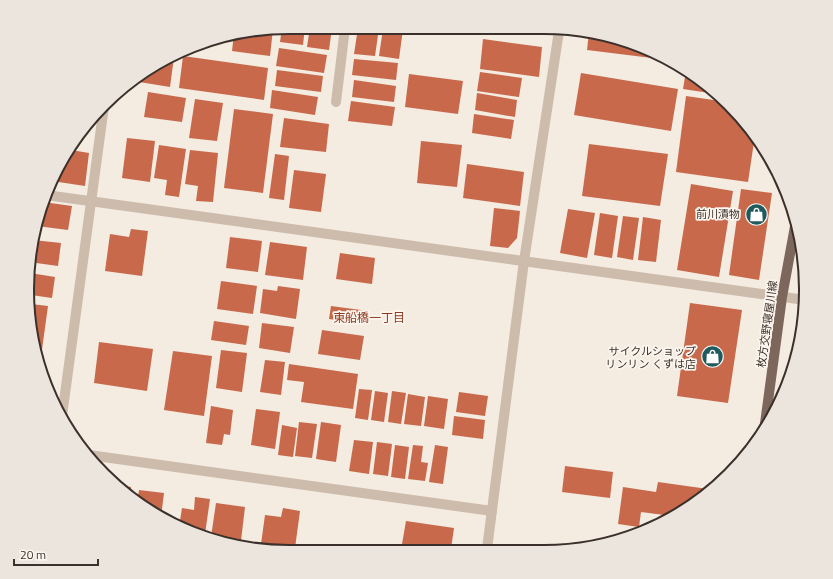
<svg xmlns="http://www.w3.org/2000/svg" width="833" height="579" viewBox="0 0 833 579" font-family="'Titillium Web','Noto Sans JP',sans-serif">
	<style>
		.building { fill: #c8694b }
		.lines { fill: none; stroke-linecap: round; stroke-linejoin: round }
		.service { stroke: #cdbbac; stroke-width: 10 }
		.minor { stroke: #cdbbac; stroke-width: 10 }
		.primary { stroke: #7d675c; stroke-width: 10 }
		.labels { text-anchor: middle; stroke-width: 3.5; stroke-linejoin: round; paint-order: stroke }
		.poi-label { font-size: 11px; fill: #3b302b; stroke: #fbf5ee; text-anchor: end }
		.street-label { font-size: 11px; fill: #3b302b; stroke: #fbf5ee }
		.neighbourhood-label { font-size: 12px; fill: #8c3b22; stroke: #fbf5ee }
		.rim { fill: none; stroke: #3b302b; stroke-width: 2 }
	</style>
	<rect width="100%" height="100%" fill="#f4ebe1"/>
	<!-- building -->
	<g class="building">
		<path d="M 290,27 L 305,27 L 303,45 L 280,42 L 282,28 Z"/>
		<path d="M 310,27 L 332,28 L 329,50 L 307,47 Z"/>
		<path d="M 358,28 L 379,28 L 375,56 L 354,54 Z"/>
		<path d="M 273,29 L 270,56 L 232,51 L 234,34 Z"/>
		<path d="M 383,29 L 403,29 L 399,59 L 379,56 Z"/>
		<path d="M 589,32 L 594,32 L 668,60 L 587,50 Z"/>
		<path d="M 483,39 L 542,47 L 539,77 L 480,69 Z"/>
		<path d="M 279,48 L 327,55 L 324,73 L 276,66 Z"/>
		<path d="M 183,56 L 268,68 L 264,100 L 179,88 Z"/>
		<path d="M 174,57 L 170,87 L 133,81 L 144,71 Z"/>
		<path d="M 354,59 L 398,63 L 396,80 L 352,75 Z"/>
		<path d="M 277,70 L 323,76 L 321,92 L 275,86 Z"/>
		<path d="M 686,71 L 716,94 L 683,89 Z"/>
		<path d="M 480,72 L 522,78 L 519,97 L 477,91 Z"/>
		<path d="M 581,73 L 678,89 L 671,131 L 574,115 Z"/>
		<path d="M 409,74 L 463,81 L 458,114 L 405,107 Z"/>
		<path d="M 354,80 L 396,86 L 394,102 L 352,97 Z"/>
		<path d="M 272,90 L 318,97 L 315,115 L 270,108 Z"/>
		<path d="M 148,92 L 186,98 L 182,122 L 144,117 Z"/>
		<path d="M 477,93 L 517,100 L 515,117 L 475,110 Z"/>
		<path d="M 686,96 L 727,102 L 755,135 L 748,182 L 676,172 Z"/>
		<path d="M 195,99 L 223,103 L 217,141 L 189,138 Z"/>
		<path d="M 351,101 L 395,107 L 392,126 L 348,121 Z"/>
		<path d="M 234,109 L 273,114 L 263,193 L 224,188 Z"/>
		<path d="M 474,114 L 514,120 L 511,139 L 472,133 Z"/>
		<path d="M 284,118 L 329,124 L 326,152 L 280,147 Z"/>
		<path d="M 127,138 L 155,141 L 150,182 L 122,178 Z"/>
		<path d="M 421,141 L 462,145 L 457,187 L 417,183 Z"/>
		<path d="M 589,144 L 668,154 L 660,206 L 582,196 Z"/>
		<path d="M 159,145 L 186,149 L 179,197 L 165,195 L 167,180 L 154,178 Z"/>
		<path d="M 71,150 L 89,153 L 85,186 L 52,181 Z"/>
		<path d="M 190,150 L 218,153 L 213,202 L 196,201 L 198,186 L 185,184 Z"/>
		<path d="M 275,154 L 289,156 L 284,200 L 269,198 Z"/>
		<path d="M 467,164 L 524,172 L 520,206 L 463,198 Z"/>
		<path d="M 294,170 L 326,174 L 321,212 L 289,208 Z"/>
		<path d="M 691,184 L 733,191 L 719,277 L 677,270 Z"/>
		<path d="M 741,189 L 772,193 L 759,280 L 729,275 Z"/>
		<path d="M 43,202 L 72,206 L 68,230 L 37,226 Z"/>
		<path d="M 494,208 L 520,211 L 517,238 L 508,248 L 490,246 Z"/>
		<path d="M 568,209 L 595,213 L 587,258 L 560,253 Z"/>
		<path d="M 600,213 L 618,216 L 612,258 L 594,255 Z"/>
		<path d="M 623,216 L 639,218 L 633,260 L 617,257 Z"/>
		<path d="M 643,217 L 661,220 L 656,262 L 638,260 Z"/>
		<path d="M 131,229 L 148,231 L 142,276 L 105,271 L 110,234 L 129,237 Z"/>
		<path d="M 230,237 L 262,241 L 258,272 L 226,268 Z"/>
		<path d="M 33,240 L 61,243 L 58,266 L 29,262 L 29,255 Z"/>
		<path d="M 270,242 L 307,247 L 303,280 L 265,275 Z"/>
		<path d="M 340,253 L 375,258 L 372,284 L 336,279 Z"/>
		<path d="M 30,273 L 55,277 L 52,298 L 31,295 Z"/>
		<path d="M 221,281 L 257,286 L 253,314 L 217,309 Z"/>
		<path d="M 278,286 L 300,289 L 296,319 L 260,313 L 263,289 L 277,291 Z"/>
		<path d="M 690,303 L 742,310 L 728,403 L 677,396 Z"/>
		<path d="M 31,304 L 48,306 L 40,364 L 32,340 Z"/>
		<path d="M 331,306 L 368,311 L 366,324 L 329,319 Z"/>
		<path d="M 214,321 L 249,326 L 246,345 L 211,340 Z"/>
		<path d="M 262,323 L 294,327 L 290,353 L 259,348 Z"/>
		<path d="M 322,330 L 364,336 L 360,360 L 318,354 Z"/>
		<path d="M 99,342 L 153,349 L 147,391 L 94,383 Z"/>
		<path d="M 221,350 L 247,353 L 242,392 L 216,388 Z"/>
		<path d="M 173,351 L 212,356 L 204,416 L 164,410 Z"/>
		<path d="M 265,360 L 285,362 L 281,395 L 260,392 Z"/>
		<path d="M 289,364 L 358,374 L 353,409 L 301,402 L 304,382 L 287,380 Z"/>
		<path d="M 359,389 L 372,390 L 368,420 L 355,418 Z"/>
		<path d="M 375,391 L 388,393 L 384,422 L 371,420 Z"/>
		<path d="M 392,391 L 406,393 L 401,424 L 388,422 Z"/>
		<path d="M 459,392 L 488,396 L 485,416 L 456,412 Z"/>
		<path d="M 408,394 L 425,397 L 421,426 L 404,424 Z"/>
		<path d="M 428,396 L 448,399 L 444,429 L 424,426 Z"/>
		<path d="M 211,406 L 233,410 L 230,435 L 224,434 L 222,445 L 206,443 Z"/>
		<path d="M 256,409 L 280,412 L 275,449 L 251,445 Z"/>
		<path d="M 454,416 L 485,420 L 483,439 L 452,435 Z"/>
		<path d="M 299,422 L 317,424 L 312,458 L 295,456 Z"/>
		<path d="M 321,422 L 341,425 L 336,462 L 316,459 Z"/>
		<path d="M 282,425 L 297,428 L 293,457 L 278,455 Z"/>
		<path d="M 354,440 L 373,442 L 369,474 L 349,471 Z"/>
		<path d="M 377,442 L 392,444 L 388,476 L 373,474 Z"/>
		<path d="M 395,445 L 409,447 L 405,479 L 391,477 Z"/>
		<path d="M 413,445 L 423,446 L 421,462 L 428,463 L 425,481 L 408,479 Z"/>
		<path d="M 435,445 L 448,447 L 443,484 L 429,482 Z"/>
		<path d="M 565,466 L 613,472 L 610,498 L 562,492 Z"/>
		<path d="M 658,482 L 708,489 L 708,491 L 672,516 L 641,512 L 639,527 L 618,524 L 623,487 L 656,492 Z"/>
		<path d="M 116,485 L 131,487 L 130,496 Z"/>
		<path d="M 139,490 L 164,493 L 161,517 L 143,508 L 137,503 Z"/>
		<path d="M 195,497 L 210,499 L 205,534 L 188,531 L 179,527 L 182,508 L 194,510 Z"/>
		<path d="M 216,503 L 245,507 L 241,541 L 211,537 Z"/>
		<path d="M 283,508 L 300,511 L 295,548 L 261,544 L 265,515 L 281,517 Z"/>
		<path d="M 406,521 L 454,528 L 451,549 L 401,550 Z"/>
	</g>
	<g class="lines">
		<!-- service -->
		<path class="service" d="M 336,102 L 345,28"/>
		<!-- minor -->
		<g class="minor">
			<path d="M 46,195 L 805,300"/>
			<path d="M 62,416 L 104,106"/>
			<path d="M 89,455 L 492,511"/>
			<path d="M 487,549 L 524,261 L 559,31"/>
		</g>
		<!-- primary -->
		<path class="primary" d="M 764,431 L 782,297 L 796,221"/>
	</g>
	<!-- icons -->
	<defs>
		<symbol id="shop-disc" viewBox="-11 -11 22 22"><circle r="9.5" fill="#1f5a5e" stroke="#fbf5ee"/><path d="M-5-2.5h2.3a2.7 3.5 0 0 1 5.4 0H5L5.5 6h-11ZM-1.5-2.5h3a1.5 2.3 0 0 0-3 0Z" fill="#fff"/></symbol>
	</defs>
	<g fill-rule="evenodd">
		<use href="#shop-disc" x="744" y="202" width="25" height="25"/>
		<use href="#shop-disc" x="700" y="344" width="25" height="25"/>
	</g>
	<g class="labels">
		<!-- poi labels -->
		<g class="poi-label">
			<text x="740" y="218">前川漬物</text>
			<text x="696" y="355">サイクルショップ<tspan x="696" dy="13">リンリン くずは店</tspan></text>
		</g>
		<!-- street labels -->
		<g class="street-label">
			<text transform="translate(767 324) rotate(-82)" y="4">枚方交野寝屋川線</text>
		</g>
		<!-- neighbourhood labels -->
		<g class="neighbourhood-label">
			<text x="369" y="322">東船橋一丁目</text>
		</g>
	</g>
	<!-- crop -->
	<path d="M0 0H833V579H0ZM289 34H544A255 255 0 0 1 799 289V290A255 255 0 0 1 544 545H289A255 255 0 0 1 34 290V289A255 255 0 0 1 289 34Z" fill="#ece5de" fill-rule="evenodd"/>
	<path class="rim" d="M289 34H544A255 255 0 0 1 799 289V290A255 255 0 0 1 544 545H289A255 255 0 0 1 34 290V289A255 255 0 0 1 289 34Z"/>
	<!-- scale -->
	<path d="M14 559v6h84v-6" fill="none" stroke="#3b302b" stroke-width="2"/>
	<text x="20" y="559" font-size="12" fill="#3b302b" stroke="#fbf5ee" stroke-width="3" paint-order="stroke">20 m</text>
</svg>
